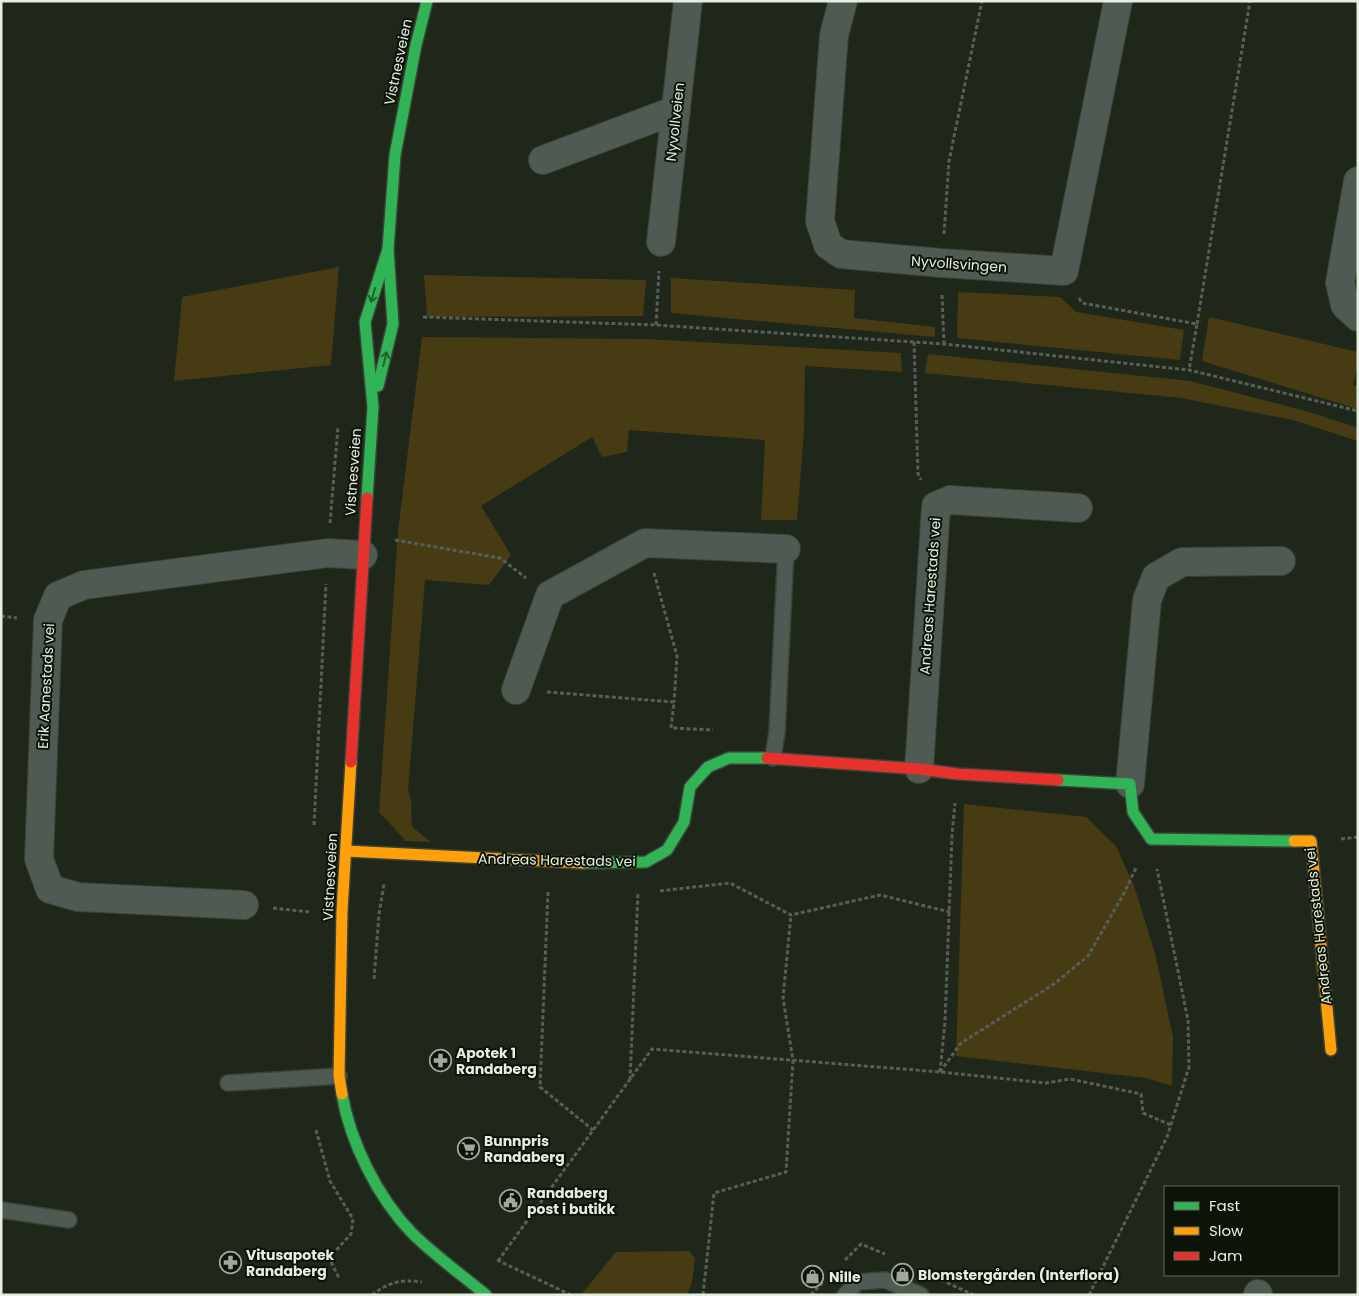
<svg xmlns="http://www.w3.org/2000/svg" width="1359" height="1296" viewBox="0 0 1359 1296" font-family="Poppins,sans-serif">
	<style>
		.green { fill: #473b13 }
		.lines { fill: none; stroke-linecap: round; stroke-linejoin: round }
		.lane-casing { stroke: #3b4236; stroke-width: 18 }
		.street-casing { stroke: #3b4236; stroke-width: 30 }
		.fast-casing { stroke: #3b4236; stroke-width: 14 }
		.slow-casing { stroke: #3b4236; stroke-width: 14 }
		.jam-casing { stroke: #3b4236; stroke-width: 14 }
		.path { stroke: #566058; stroke-width: 3; stroke-dasharray: 4 2.5; stroke-linecap: butt }
		.lane { stroke: #4e5a52; stroke-width: 15 }
		.street { stroke: #4e5a52; stroke-width: 28 }
		.fast { stroke: #30b455; stroke-width: 11 }
		.slow { stroke: #ff9f0a; stroke-width: 11 }
		.jam { stroke: #e5322d; stroke-width: 11 }
		.oneway { stroke: #1e642e }
		.labels { text-anchor: middle; stroke-width: 4; stroke-linejoin: round; paint-order: stroke }
		.street-label { font-size: 14px; fill: #e4efdf; stroke: #0c1308 }
		.poi-label { font-size: 14px; font-weight: bold; fill: #e4efdf; stroke: #0c1308; text-anchor: start }
	</style>
	<rect width="100%" height="100%" fill="#1e271a"/>
	<!-- green -->
	<g class="green">
		<path d="M 339,267 L 331,365 L 174,381 L 182,297 Z"/>
		<path d="M 424,275 L 646,280 L 643,316 L 427,317 Z"/>
		<path d="M 671,278 L 855,290 L 854,318 L 935,327 L 935,337 L 671,313 Z"/>
		<path d="M 958,292 L 1060,297 L 1076,312 L 1184,330 L 1180,360 L 957,338 Z"/>
		<path d="M 1209,317 L 1358,352 L 1358,363 L 1353,385 L 1358,386 L 1358,409 L 1202,361 Z"/>
		<path d="M 422,337 L 646,339 L 901,353 L 902,372 L 805,366 L 804,432 L 797,520 L 761,520 L 765,440 L 629,430 L 627,452 L 602,457 L 592,437 L 481,506 L 511,555 L 489,585 L 425,580 L 408,791 L 411,800 L 412,827 L 431,842 L 406,841 L 379,812 L 398,531 Z"/>
		<path d="M 928,354 L 1190,381 L 1306,411 L 1358,428 L 1358,441 L 1293,420 L 1181,398 L 925,373 Z"/>
		<path d="M 964,804 L 1086,817 L 1116,846 L 1134,886 L 1155,953 L 1173,1037 L 1172,1086 L 1146,1078 L 956,1056 Z"/>
		<path d="M 689,1251 L 695,1258 L 692,1282 L 687,1295 L 581,1295 L 616,1252 Z"/>
	</g>
	<g class="lines">
		<defs>
			<g id="lane">
				<path d="M 773,758 L 777,732 L 786,549"/>
				<path d="M 228,1083 L 339,1076"/>
				<path d="M 1,1210 L 69,1220"/>
				<path d="M 845,1295 L 858,1282 L 885,1280 L 921,1295"/>
			</g>
			<g id="street">
				<path d="M 843,1 L 834,35 L 820,221 L 828,245 L 841,254 L 941,263 L 1064,271 L 1118,1"/>
				<path d="M 543,160 L 676,110"/>
				<path d="M 1358,181 L 1340,283 L 1345,305 L 1358,317"/>
				<path d="M 661,242 L 688,1"/>
				<path d="M 516,690 L 550,595 L 645,543 L 786,549"/>
				<path d="M 919,769 L 936,506 L 950,500 L 1078,508"/>
				<path d="M 1130,784 L 1147,600 L 1156,577 L 1182,562 L 1281,561"/>
				<path d="M 244,905 L 78,897 L 50,889 L 39,859 L 48,620 L 58,596 L 84,585 L 328,553 L 363,555"/>
				<path d="M 1258,1295 L 1258,1294"/>
			</g>
			<g id="fast">
				<path d="M 378,386 L 393,324 L 388,249 L 395,155 L 416,45 L 427,1"/>
				<path d="M 367,498 L 373,407 L 365,322 L 388,249"/>
				<path d="M 1058,780 L 1130,784 L 1133,812 L 1151,839 L 1294,841"/>
				<path d="M 583,863 L 646,862 L 667,850 L 684,822 L 690,787 L 708,767 L 729,758 L 767,758"/>
				<path d="M 342,1094 C 350,1142 378,1198 412,1233 C 434,1255 462,1275 486,1295"/>
			</g>
			<g id="slow">
				<path d="M 1294,841 L 1311,841 L 1331,1050"/>
				<path d="M 346,851 L 583,863"/>
				<path d="M 342,1094 L 339,1076 L 342,911 L 351,762"/>
			</g>
			<g id="jam">
				<path d="M 767,758 L 919,769 L 958,774 L 1058,780"/>
				<path d="M 351,762 L 367,498"/>
			</g>
		</defs>
		<!-- lane casing -->
		<use href="#lane" class="lane-casing"/>
		<!-- street casing -->
		<use href="#street" class="street-casing"/>
		<!-- fast casing -->
		<use href="#fast" class="fast-casing"/>
		<!-- slow casing -->
		<use href="#slow" class="slow-casing"/>
		<!-- jam casing -->
		<use href="#jam" class="jam-casing"/>
		<!-- path -->
		<g class="path">
			<path d="M 944,234 L 949,161 L 982,1"/>
			<path d="M 942,295 L 944,344"/>
			<path d="M 1079,298 L 1082,303 L 1197,324 L 1189,370"/>
			<path d="M 423,317 L 656,325 L 944,344 L 1189,370 L 1358,411"/>
			<path d="M 1197,324 L 1250,1"/>
			<path d="M 656,325 L 659,271"/>
			<path d="M 914,342 L 918,474 L 921,480"/>
			<path d="M 330,523 L 338,427"/>
			<path d="M 395,540 L 500,558 L 526,578"/>
			<path d="M 654,573 L 677,656 L 674,702"/>
			<path d="M 1,616 L 17,618"/>
			<path d="M 547,692 L 674,702 L 671,728 L 713,730"/>
			<path d="M 314,825 L 326,584"/>
			<path d="M 1341,839 L 1358,837"/>
			<path d="M 660,891 L 730,883 L 791,915 L 880,895 L 950,912"/>
			<path d="M 548,892 L 540,1087 L 593,1130"/>
			<path d="M 273,908 L 309,912"/>
			<path d="M 374,979 L 379,914 L 384,884"/>
			<path d="M 940,1072 L 961,1043 L 1054,984 L 1088,956 L 1123,895 L 1137,866"/>
			<path d="M 940,1072 L 945,1022 L 952,835 L 955,803"/>
			<path d="M 630,1080 L 638,892"/>
			<path d="M 316,1130 L 330,1181 L 353,1219 L 351,1234 L 329,1258 L 339,1278"/>
			<path d="M 497,1260 L 571,1295"/>
			<path d="M 845,1260 L 861,1244 L 885,1254"/>
			<path d="M 498,1261 L 652,1049 L 940,1072 L 1046,1083 L 1070,1079 L 1141,1094 L 1143,1113 L 1171,1125"/>
			<path d="M 941,1280 L 974,1295"/>
			<path d="M 372,1295 C 389,1282 401,1279 422,1282"/>
			<path d="M 703,1295 L 714,1193 L 786,1172 L 793,1060 L 783,998 L 791,915"/>
			<path d="M 811,1295 L 823,1282"/>
			<path d="M 1089,1295 L 1167,1137 L 1189,1067 L 1188,1020 L 1157,869"/>
		</g>
		<!-- lane -->
		<use href="#lane" class="lane"/>
		<!-- street -->
		<use href="#street" class="street"/>
		<!-- fast -->
		<use href="#fast" class="fast"/>
		<!-- slow -->
		<use href="#slow" class="slow"/>
		<!-- jam -->
		<use href="#jam" class="jam"/>
	</g>
	<!-- one-way arrows -->
	<defs><path id="oneway-shaft" d="M-6 0H5M1.5-3L5.5 0L1.5 3" fill="none" stroke-width="1.6" stroke-linecap="round" stroke-linejoin="round" transform="scale(1.25)"/></defs>
	<g class="oneway">
		<use href="#oneway-shaft" transform="translate(373 295) rotate(107)"/>
		<use href="#oneway-shaft" transform="translate(385 359) rotate(-76)"/>
	</g>
	<!-- icons -->
	<defs>
		<symbol id="pharmacy-ring" viewBox="-11 -11 22 22"><circle r="9.5" fill="#0c1308" stroke="#9fa99a" stroke-width="1.5"/><path d="M-2-6h4v4h4v4h-4v4h-4v-4h-4v-4h4Z" fill="#9fa99a"/></symbol>
		<symbol id="supermarket-ring" viewBox="-11 -11 22 22"><circle r="9.5" fill="#0c1308" stroke="#9fa99a" stroke-width="1.5"/><path d="M-6-5.5h2.5l.6 2H6L4.5 2H-2.5L-4.4-4H-6ZM-1.5 3.2a1.3 1.3 0 1 0 .1 0ZM3 3.2a1.3 1.3 0 1 0 .1 0Z" fill="#9fa99a"/></symbol>
		<symbol id="civic-ring" viewBox="-11 -11 22 22"><circle r="9.5" fill="#0c1308" stroke="#9fa99a" stroke-width="1.5"/><path d="M-.6-6.5H3V-4.5H.6V-3L4-1V1h2V6H-6V1h2V-1L-.6-3ZM-1.2 2.5V6h2.4V2.5Z" fill="#9fa99a"/></symbol>
		<symbol id="shop-ring" viewBox="-11 -11 22 22"><circle r="9.5" fill="#0c1308" stroke="#9fa99a" stroke-width="1.5"/><path d="M-5-2.5h2.3a2.7 3.5 0 0 1 5.4 0H5L5.5 6h-11ZM-1.5-2.5h3a1.5 2.3 0 0 0-3 0Z" fill="#9fa99a"/></symbol>
	</defs>
	<g fill-rule="evenodd">
		<use href="#pharmacy-ring" x="428" y="1048" width="25" height="25"/>
		<use href="#supermarket-ring" x="456" y="1136" width="25" height="25"/>
		<use href="#civic-ring" x="498" y="1188" width="25" height="25"/>
		<use href="#pharmacy-ring" x="218" y="1250" width="25" height="25"/>
		<use href="#shop-ring" x="890" y="1262" width="25" height="25"/>
		<use href="#shop-ring" x="800" y="1264" width="25" height="25"/>
	</g>
	<g class="labels">
		<!-- street labels -->
		<g class="street-label">
			<text transform="translate(398 62) rotate(-78)" y="5">Vistnesveien</text>
			<text transform="translate(675 122) rotate(-84)" y="5">Nyvollveien</text>
			<text transform="translate(959 264) rotate(4)" y="5">Nyvollsvingen</text>
			<text transform="translate(353 472) rotate(-86)" y="5">Vistnesveien</text>
			<text transform="translate(930 596) rotate(-86)" y="5">Andreas Harestads vei</text>
			<text transform="translate(46 686) rotate(-87)" y="5">Erik Aanestads vei</text>
			<text transform="translate(557 860) rotate(1)" y="5">Andreas Harestads vei</text>
			<text transform="translate(330 877) rotate(-87)" y="5">Vistnesveien</text>
			<text transform="translate(1318 926) rotate(-96)" y="5">Andreas Harestads vei</text>
		</g>
		<!-- poi labels -->
		<g class="poi-label">
			<text x="456" y="1058">Apotek 1<tspan x="456" dy="16">Randaberg</tspan></text>
			<text x="484" y="1146">Bunnpris<tspan x="484" dy="16">Randaberg</tspan></text>
			<text x="527" y="1198">Randaberg<tspan x="527" dy="16">post i butikk</tspan></text>
			<text x="246" y="1260">Vitusapotek<tspan x="246" dy="16">Randaberg</tspan></text>
			<text x="918" y="1280">Blomstergården (Interflora)</text>
			<text x="829" y="1282">Nille</text>
		</g>
	</g>
	<!-- border -->
	<rect width="1359" height="1296" fill="none" stroke="#e4efdf" stroke-width="5"/>
	<!-- legend -->
	<rect x="1164" y="1186" width="175" height="90" fill="#0c1308" stroke="#626b5e"/>
	<rect x="1174" y="1202" width="25" height="8" fill="#30b455" stroke="#626b5e"/>
	<text x="1209" y="1211" font-size="15" fill="#e4efdf">Fast</text>
	<rect x="1174" y="1227" width="25" height="8" fill="#ff9f0a" stroke="#626b5e"/>
	<text x="1209" y="1236" font-size="15" fill="#e4efdf">Slow</text>
	<rect x="1174" y="1252" width="25" height="8" fill="#e5322d" stroke="#626b5e"/>
	<text x="1209" y="1261" font-size="15" fill="#e4efdf">Jam</text>
</svg>
